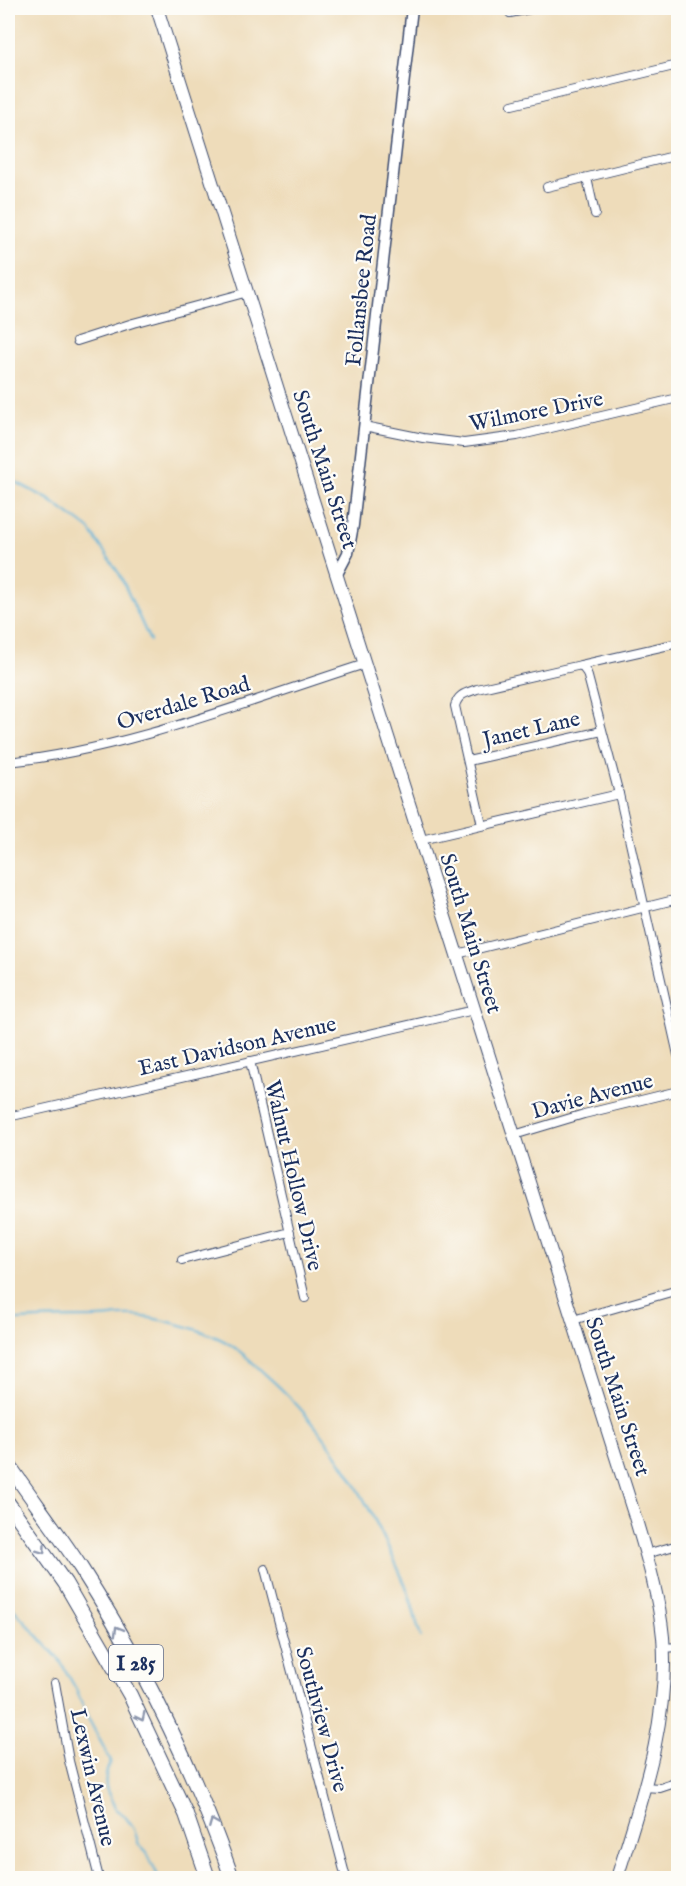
<svg xmlns="http://www.w3.org/2000/svg" width="686" height="1886" viewBox="0 0 686 1886" font-family="'IM FELL English',serif">
	<style>
		.lines { fill: none; stroke-linecap: round; stroke-linejoin: round }
		.stream { stroke: #5db3da; stroke-width: 2 }
		.street-casing { stroke: #3b496c; stroke-width: 10 }
		.secondary-casing { stroke: #3b496c; stroke-width: 13 }
		.primary-casing { stroke: #3b496c; stroke-width: 14 }
		.highway-casing { stroke: #3b496c; stroke-width: 16 }
		.street { stroke: #fff; stroke-width: 8 }
		.secondary { stroke: #fff; stroke-width: 10 }
		.primary { stroke: #fff; stroke-width: 12 }
		.highway { stroke: #fff; stroke-width: 14 }
		.oneway { stroke: #8d97ae }
		.labels { text-anchor: middle; stroke-width: 4.5; stroke-linejoin: round; paint-order: stroke }
		.shield { fill: #fdfcf7; stroke: #5f6c8c; stroke-width: 1.5 }
		.shield-label { font-size: 21px; font-weight: bold; fill: #1b2f5e }
		.street-label { font-size: 22px; fill: #1b2f5e; stroke: #fdfcf7 }
	</style>
	<rect width="100%" height="100%" fill="#fdfcf7"/>
	<filter id="ink" filterUnits="userSpaceOnUse"><feTurbulence type="fractalNoise" baseFrequency=".0167" numOctaves="2"/><feDisplacementMap in="SourceGraphic" scale="12" xChannelSelector="R" yChannelSelector="G"/><feConvolveMatrix kernelMatrix="1 2 1 2 8 2 1 2 1" color-interpolation-filters="sRGB"/></filter>
	<filter id="wash" filterUnits="userSpaceOnUse"><feTurbulence type="fractalNoise" baseFrequency=".008" numOctaves="4" result="noise"/><feDisplacementMap in="SourceGraphic" scale="24" xChannelSelector="R" yChannelSelector="G"/><feGaussianBlur stdDeviation="1.35" result="paint"/><feColorMatrix in="noise" values="0 0 0 0 0 0 0 0 0 0 0 0 0 0 0 0 0 1.4 0 .05"/><feComposite in="paint" operator="in"/></filter>
	<g filter="url(#wash)">
		<rect width="100%" height="100%" fill="#eedcba"/>
		<g class="lines">
			<!-- stream -->
			<g class="stream">
				<path d="M 8,478 L 48,499 L 89,529 L 120,575 L 150,641"/>
				<path d="M 8,1321 C 36,1318 65,1318 94,1318 C 108,1318 121,1315 135,1316 C 158,1318 197,1328 218,1338 C 236,1346 251,1361 265,1374 C 333,1433 370,1504 405,1584 C 412,1601 415,1619 421,1637"/>
				<path d="M 8,1603 L 59,1659 L 76,1689 L 88,1718 L 111,1761 C 106,1771 103,1784 109,1795 C 111,1801 114,1803 115,1809 L 124,1815 L 134,1829 L 139,1845 L 147,1853 L 159,1878"/>
			</g>
		</g>
	</g>
	<g filter="url(#ink)">
		<g class="lines">
			<defs>
				<g id="street">
					<path d="M 510,13 L 535,8"/>
					<path d="M 512,105 L 678,65"/>
					<path d="M 587,178 L 595,214"/>
					<path d="M 547,187 L 678,155"/>
					<path d="M 77,341 L 133,323 L 248,292"/>
					<path d="M 364,426 L 423,438 L 464,443 L 517,436 L 678,398"/>
					<path d="M 581,665 L 678,643"/>
					<path d="M 468,761 L 602,731"/>
					<path d="M 8,762 C 126,750 252,700 365,664"/>
					<path d="M 482,825 L 455,706 C 458,694 466,693 477,689 L 581,665 L 587,673 L 619,794 L 678,1055"/>
					<path d="M 421,840 L 619,794"/>
					<path d="M 457,954 L 678,899"/>
					<path d="M 250,1061 L 305,1298"/>
					<path d="M 8,1117 L 474,1010"/>
					<path d="M 514,1135 L 584,1114 L 678,1091"/>
					<path d="M 182,1260 L 290,1232"/>
					<path d="M 573,1320 L 678,1290"/>
					<path d="M 646,1554 L 678,1545"/>
					<path d="M 265,1569 L 346,1878"/>
					<path d="M 663,1648 L 678,1647"/>
					<path d="M 55,1683 L 69,1761 L 99,1878"/>
					<path d="M 644,1787 L 660,1788 L 678,1782"/>
				</g>
				<path id="secondary" d="M 337,574 L 348,553 L 353,525 L 412,8"/>
				<path id="primary" d="M 157,8 L 635,1517 C 647,1557 659,1596 663,1637 C 670,1721 641,1800 617,1878"/>
				<g id="highway">
					<path d="M 8,1464 C 32,1499 58,1533 81,1568 C 143,1665 194,1770 232,1878"/>
					<path d="M 8,1503 L 65,1583 L 130,1695 L 186,1814 L 208,1878"/>
				</g>
			</defs>
			<!-- street casing -->
			<use href="#street" class="street-casing"/>
			<!-- secondary casing -->
			<use href="#secondary" class="secondary-casing"/>
			<!-- primary casing -->
			<use href="#primary" class="primary-casing"/>
			<!-- highway casing -->
			<use href="#highway" class="highway-casing"/>
			<!-- street -->
			<use href="#street" class="street"/>
			<!-- secondary -->
			<use href="#secondary" class="secondary"/>
			<!-- primary -->
			<use href="#primary" class="primary"/>
			<!-- highway -->
			<use href="#highway" class="highway"/>
		</g>
		<!-- one-way arrows -->
		<defs><path id="oneway-chevron" d="M-2-3.5L2.5 0L-2 3.5" fill="none" stroke-width="1.6" stroke-linecap="round" stroke-linejoin="round" transform="scale(1.5)"/></defs>
		<g class="oneway">
			<use href="#oneway-chevron" transform="translate(42 1550) rotate(54)"/>
			<use href="#oneway-chevron" transform="translate(118 1630) rotate(-120)"/>
			<use href="#oneway-chevron" transform="translate(141 1717) rotate(64)"/>
			<use href="#oneway-chevron" transform="translate(213 1823) rotate(-112)"/>
		</g>
	</g>
	<g class="labels">
		<!-- shield labels -->
		<rect class="shield" x="109" y="1645" width="54" height="36" rx="4.5"/>
		<g class="shield-label">
			<text x="136" y="1670">I 285</text>
		</g>
		<!-- street labels -->
		<g class="street-label">
			<text transform="translate(360 290) rotate(-84)" y="8">Follansbee Road</text>
			<text transform="translate(536 410) rotate(-11)" y="8">Wilmore Drive</text>
			<text transform="translate(326 469) rotate(72)" y="8">South Main Street</text>
			<text transform="translate(183 702) rotate(-17)" y="8">Overdale Road</text>
			<text transform="translate(531 728) rotate(-13)" y="8">Janet Lane</text>
			<text transform="translate(472 933) rotate(73)" y="8">South Main Street</text>
			<text transform="translate(237 1045) rotate(-13)" y="8">East Davidson Avenue</text>
			<text transform="translate(592 1095) rotate(-15)" y="8">Davie Avenue</text>
			<text transform="translate(295 1175) rotate(77)" y="8">Walnut Hollow Drive</text>
			<text transform="translate(619 1396) rotate(72)" y="8">South Main Street</text>
			<text transform="translate(323 1719) rotate(75)" y="8">Southview Drive</text>
			<text transform="translate(94 1777) rotate(77)" y="8">Lexwin Avenue</text>
		</g>
	</g>
	<!-- margin -->
	<rect width="686" height="1886" fill="none" stroke="#fdfcf7" stroke-width="30"/>
</svg>
